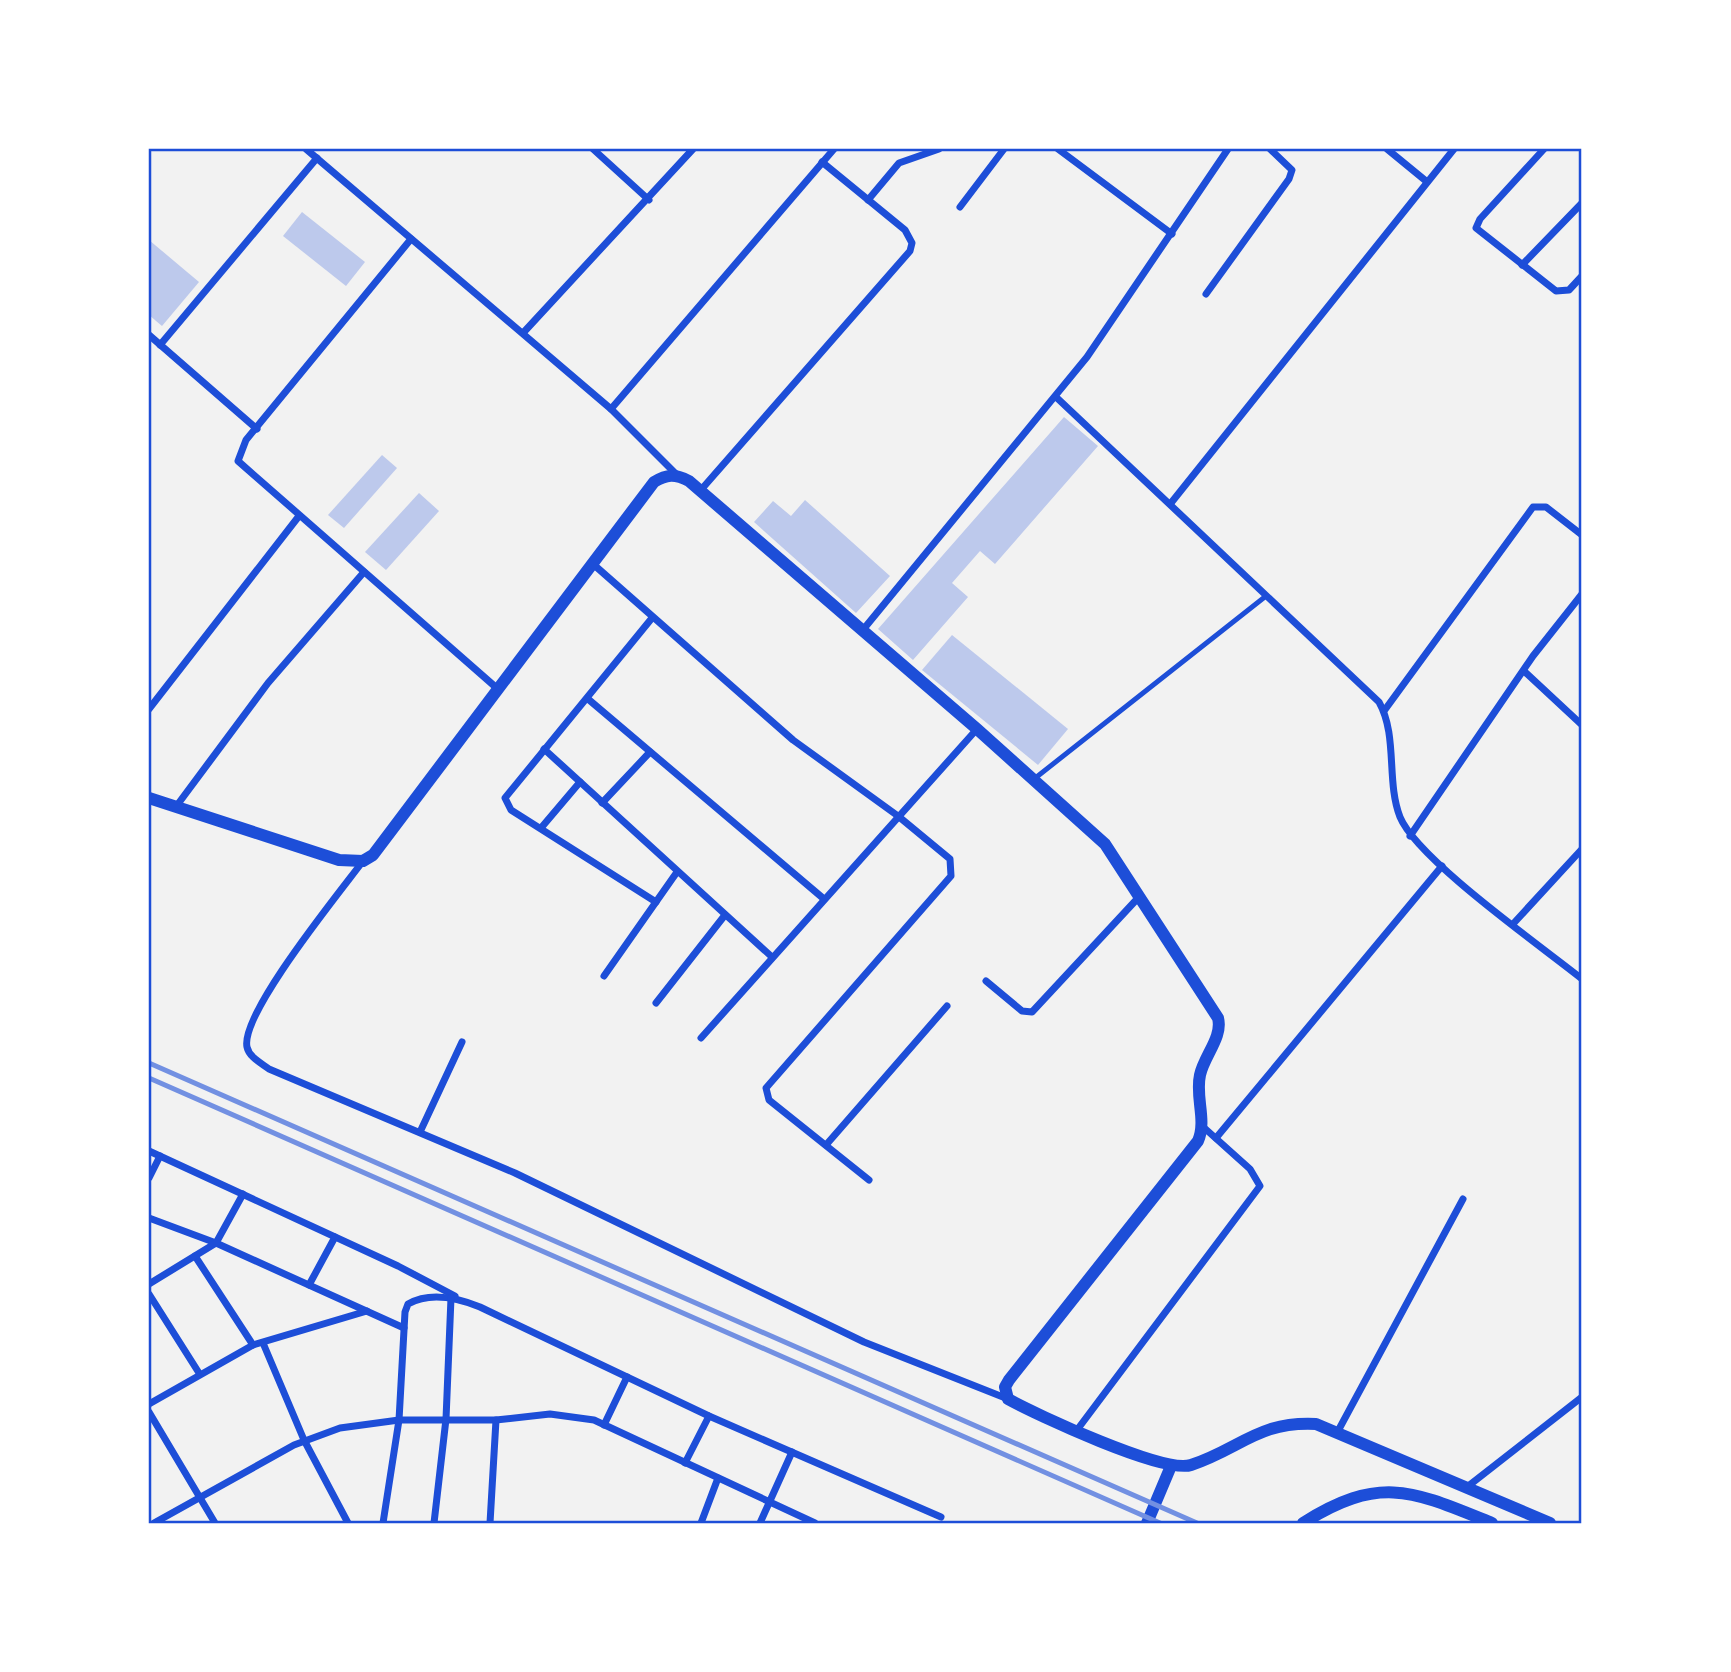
<svg xmlns="http://www.w3.org/2000/svg" width="1731" height="1672" viewBox="0 0 1731 1672" font-family="Inter,sans-serif">
	<style>
		.building { fill: #bdc9ec }
		.lines { fill: none; stroke-linecap: round; stroke-linejoin: round }
		.service { stroke: #1d4ed8; stroke-width: 5 }
		.minor { stroke: #1d4ed8; stroke-width: 7 }
		.tertiary { stroke: #1d4ed8; stroke-width: 12 }
		.rail { stroke: #7290e2; stroke-width: 5 }
		.neatline { fill: none; stroke: #1d4ed8; stroke-width: 2.5 }
	</style>
	<rect width="100%" height="100%" fill="#f2f2f2"/>
	<!-- building -->
	<g class="building">
		<path d="M 302,212 L 365,262 L 346,286 L 283,236 Z"/>
		<path d="M 149,240 L 199,282 L 162,326 L 149,315 Z"/>
		<path d="M 1064,417 L 1098,446 L 995,564 L 980,551 L 952,583 L 968,597 L 913,660 L 878,629 Z"/>
		<path d="M 382,455 L 397,468 L 344,528 L 328,515 Z"/>
		<path d="M 419,493 L 439,511 L 386,570 L 365,552 Z"/>
		<path d="M 805,500 L 890,576 L 856,613 L 754,522 L 773,501 L 791,516 Z"/>
		<path d="M 952,635 L 1068,729 L 1038,765 L 922,670 Z"/>
	</g>
	<g class="lines">
		<!-- service -->
		<path class="service" d="M 1034,779 L 1266,596"/>
		<!-- minor -->
		<g class="minor">
			<path d="M 306,149 L 611,409 L 677,475"/>
			<path d="M 593,149 L 649,200"/>
			<path d="M 1058,149 L 1172,234"/>
			<path d="M 1387,149 L 1426,181"/>
			<path d="M 1544,149 L 1480,219 L 1476,228 L 1556,291 L 1569,290 L 1582,276"/>
			<path d="M 868,200 L 899,163 L 939,149"/>
			<path d="M 960,207 L 1004,149"/>
			<path d="M 411,239 L 246,440 L 238,461 L 499,690"/>
			<path d="M 1522,265 L 1582,203"/>
			<path d="M 1206,294 L 1289,179 L 1292,170 L 1270,149"/>
			<path d="M 523,333 L 693,149"/>
			<path d="M 149,335 L 257,429"/>
			<path d="M 160,345 L 317,158"/>
			<path d="M 1056,397 L 1379,702 C 1398,736 1386,781 1400,817 C 1417,859 1541,946 1582,979"/>
			<path d="M 611,409 L 834,149"/>
			<path d="M 700,491 L 910,251 L 912,243 L 905,230 L 822,162"/>
			<path d="M 1171,503 L 1454,149"/>
			<path d="M 593,564 L 793,740 L 898,816 L 950,859 L 951,876 L 766,1088 L 769,1100 L 869,1180"/>
			<path d="M 652,618 L 505,798 L 511,810 L 656,902"/>
			<path d="M 862,631 L 1087,357 L 1228,149"/>
			<path d="M 1524,671 L 1582,725"/>
			<path d="M 588,699 L 824,899"/>
			<path d="M 149,709 L 299,516"/>
			<path d="M 1384,711 L 1533,507 L 1546,507 L 1582,535"/>
			<path d="M 544,749 L 772,957"/>
			<path d="M 602,803 L 650,752"/>
			<path d="M 175,808 L 268,683 L 364,572"/>
			<path d="M 541,828 L 580,782"/>
			<path d="M 1410,836 L 1533,656 L 1582,594"/>
			<path d="M 363,861 C 340,892 240,1014 247,1047 C 249,1057 261,1063 269,1069 L 515,1173 L 864,1342 L 1008,1399"/>
			<path d="M 1513,924 L 1582,849"/>
			<path d="M 604,976 L 677,872"/>
			<path d="M 986,981 L 1022,1011 L 1032,1012 L 1138,898"/>
			<path d="M 656,1003 L 725,915"/>
			<path d="M 701,1038 L 977,729"/>
			<path d="M 420,1132 L 462,1042"/>
			<path d="M 1216,1138 L 1442,866"/>
			<path d="M 826,1145 L 947,1006"/>
			<path d="M 149,1151 L 398,1266 L 455,1296"/>
			<path d="M 149,1178 L 160,1156"/>
			<path d="M 149,1218 L 216,1243 L 404,1328"/>
			<path d="M 195,1256 L 253,1345"/>
			<path d="M 149,1284 L 216,1243 L 243,1194"/>
			<path d="M 309,1285 L 335,1237"/>
			<path d="M 149,1294 L 199,1373"/>
			<path d="M 263,1343 L 304,1440 L 348,1523"/>
			<path d="M 149,1404 L 253,1345 L 367,1311"/>
			<path d="M 149,1412 L 215,1523"/>
			<path d="M 604,1425 L 627,1377"/>
			<path d="M 1077,1430 L 1260,1186 L 1250,1169 L 1201,1125"/>
			<path d="M 1338,1431 L 1463,1199"/>
			<path d="M 685,1463 L 709,1416"/>
			<path d="M 1467,1487 L 1582,1397"/>
			<path d="M 154,1523 L 294,1445 L 340,1428 L 399,1420 L 496,1420 L 550,1414 L 594,1420 L 815,1523"/>
			<path d="M 383,1523 L 399,1420 L 405,1312 L 408,1304 C 431,1291 458,1298 480,1307 L 709,1416 L 941,1517"/>
			<path d="M 434,1523 L 446,1419 L 451,1298"/>
			<path d="M 490,1523 L 496,1420"/>
			<path d="M 701,1523 L 718,1478"/>
			<path d="M 760,1523 L 792,1452"/>
		</g>
		<!-- tertiary -->
		<g class="tertiary">
			<path d="M 149,798 L 339,860 L 363,861 L 373,855 L 654,482 C 667,474 675,474 689,481 L 977,729 L 1105,844 L 1218,1018 C 1223,1037 1204,1056 1200,1075 C 1195,1097 1207,1120 1198,1141 L 1009,1380 L 1005,1387 L 1008,1399 C 1037,1415 1164,1474 1191,1465 C 1240,1449 1258,1421 1316,1424 L 1550,1523"/>
			<path d="M 1147,1523 L 1171,1466"/>
			<path d="M 1303,1523 C 1381,1474 1413,1491 1492,1523"/>
		</g>
		<!-- rail -->
		<g class="rail">
			<path d="M 149,1063 L 1197,1523"/>
			<path d="M 149,1078 L 1160,1523"/>
		</g>
	</g>
	<!-- border -->
	<rect width="1731" height="1672" fill="none" stroke="#ffffff" stroke-width="301"/>
	<rect x="150" y="150" width="1430" height="1372" class="neatline"/>
</svg>
